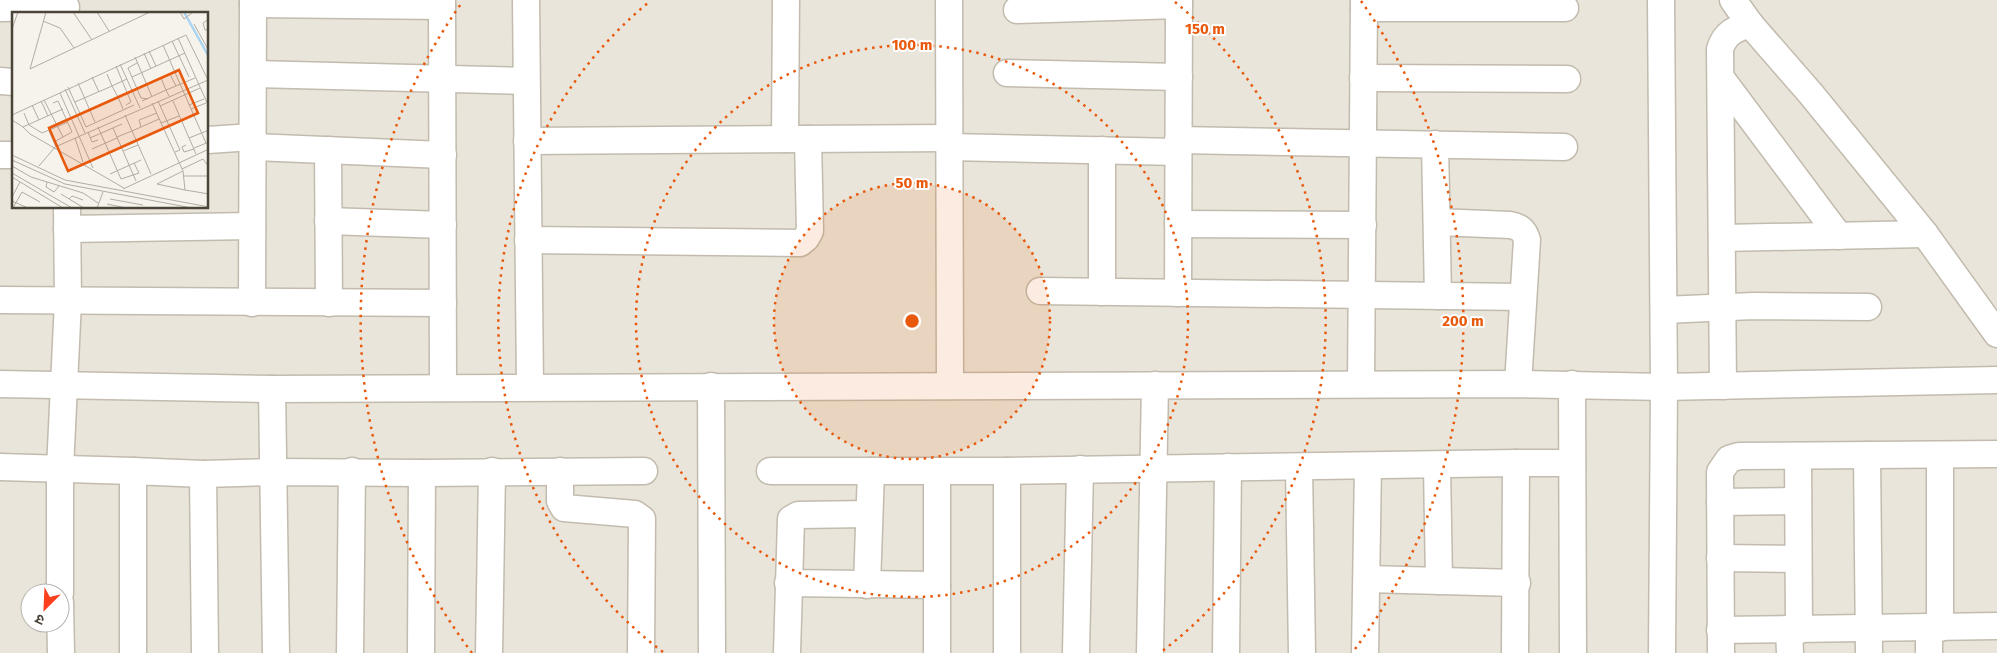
<svg xmlns="http://www.w3.org/2000/svg" width="1997" height="653" viewBox="0 0 1997 653" font-family="'Fira Sans','Noto Sans Devanagari',sans-serif">
	<style>
		.residential { fill: #eae5da; fill-rule: evenodd }
		.lines { fill: none; stroke-linecap: round; stroke-linejoin: round }
		.minor-casing { stroke: #c2bbae; stroke-width: 29 }
		.minor { stroke: #fff; stroke-width: 26 }
		.ring { fill: none; stroke: #e8590c; stroke-width: 2.5; stroke-dasharray: 2.5 5 }
		.inset-river { fill: none; stroke: #a9d4f2; stroke-width: 2.5 }
		.inset-road { fill: none; stroke: #b2ada4; stroke-width: 1 }
		.view { fill: #e8590c; fill-opacity: 0.15; stroke: #e8590c; stroke-width: 2.5 }
		.inset-edge { fill: none; stroke: #4b4439; stroke-width: 2.5 }
		.centre { fill: #e8590c; stroke: #fff; stroke-width: 2.5 }
		.ring-label { font-size: 15px; text-anchor: middle; font-weight: bold; fill: #e8590c; stroke: #fff; stroke-width: 4; stroke-linejoin: round; paint-order: stroke }
	</style>
	<rect width="100%" height="100%" fill="#f6f3ec"/>
	<!-- residential -->
	<path class="residential" d="M 0,0 L 1997,0 L 1997,653 L 0,653 ZM 14,14 L 208,14 L 208,208 L 14,208 ZM 30,593 L 60,593 L 60,623 L 30,623 Z"/>
	<g class="lines">
		<defs>
			<g id="minor">
				<path d="M 442,0 L 443,388"/>
				<path d="M 526,0 L 530,387"/>
				<path d="M 949,0 L 950,386"/>
				<path d="M 1661,0 L 1664,387 L 1662,653"/>
				<path d="M 1733,0 L 1750,24 L 1811,94 L 1925,234 L 1997,334"/>
				<path d="M 253,4 L 442,6"/>
				<path d="M 0,8 L 66,7"/>
				<path d="M 1364,8 L 1565,8"/>
				<path d="M 1017,10 L 1179,5"/>
				<path d="M 1007,73 L 1179,77"/>
				<path d="M 253,74 L 526,81"/>
				<path d="M 1363,78 L 1567,79"/>
				<path d="M 1721,78 L 1839,236"/>
				<path d="M 0,81 L 14,82"/>
				<path d="M 785,139 L 786,0"/>
				<path d="M 208,140 L 252,137"/>
				<path d="M 1178,140 L 1564,147"/>
				<path d="M 527,141 L 949,138"/>
				<path d="M 1435,144 L 1438,296"/>
				<path d="M 253,147 L 443,155"/>
				<path d="M 949,147 L 1178,152"/>
				<path d="M 328,150 L 329,303"/>
				<path d="M 0,155 L 14,155"/>
				<path d="M 328,221 L 443,225"/>
				<path d="M 1437,222 L 1510,225 C 1520,227 1524,230 1527,240 L 1518,384"/>
				<path d="M 1178,224 L 1363,225"/>
				<path d="M 67,229 L 252,226"/>
				<path d="M 1722,238 L 1925,234"/>
				<path d="M 528,240 L 800,243 L 806,238 L 810,231 L 808,139"/>
				<path d="M 1040,291 L 1523,297"/>
				<path d="M 1102,292 L 1102,150"/>
				<path d="M 1178,293 L 1179,0"/>
				<path d="M 0,300 L 443,303"/>
				<path d="M 252,303 L 253,0"/>
				<path d="M 1664,310 L 1753,306 L 1868,307"/>
				<path d="M 0,384 L 272,389 L 1518,384 L 1664,387 L 1997,380"/>
				<path d="M 1361,384 L 1364,0"/>
				<path d="M 1572,384 L 1573,653"/>
				<path d="M 711,386 L 712,653"/>
				<path d="M 1723,386 L 1720,49 C 1725,33 1735,29 1750,24"/>
				<path d="M 272,389 L 276,653"/>
				<path d="M 1867,455 L 1869,653"/>
				<path d="M 1798,456 L 1799,630"/>
				<path d="M 1516,463 L 1572,463"/>
				<path d="M 1437,466 L 1439,581"/>
				<path d="M 0,467 L 133,471"/>
				<path d="M 1299,467 L 1302,653"/>
				<path d="M 560,471 L 560,501 L 564,508 L 635,514 L 642,519 L 641,653"/>
				<path d="M 770,471 L 1007,471 L 1516,463 L 1515,653"/>
				<path d="M 1007,471 L 1007,653"/>
				<path d="M 203,474 L 205,653"/>
				<path d="M 1720,502 L 1798,501"/>
				<path d="M 1720,558 L 1798,559"/>
				<path d="M 1367,579 L 1517,583"/>
				<path d="M 788,583 L 937,585"/>
				<path d="M 867,585 L 871,471"/>
				<path d="M 60,593 L 60,469 L 68,301 L 67,208"/>
				<path d="M 60,602 L 61,653"/>
				<path d="M 1929,628 L 1929,653"/>
				<path d="M 1940,628 L 1940,455"/>
				<path d="M 1789,629 L 1790,653"/>
				<path d="M 1720,630 L 1997,626"/>
				<path d="M 133,653 L 133,471 L 203,474 L 274,472 L 422,473 L 644,471"/>
				<path d="M 350,653 L 352,471"/>
				<path d="M 421,653 L 422,473"/>
				<path d="M 489,653 L 492,471"/>
				<path d="M 787,653 L 791,519 L 798,515 L 869,514"/>
				<path d="M 937,653 L 937,471"/>
				<path d="M 1076,653 L 1080,469"/>
				<path d="M 1150,653 L 1155,385"/>
				<path d="M 1226,653 L 1228,467"/>
				<path d="M 1365,653 L 1368,466"/>
				<path d="M 1721,653 L 1720,472 L 1729,459 L 1739,456 L 1997,454"/>
			</g>
		</defs>
		<!-- minor casing -->
		<use href="#minor" class="minor-casing"/>
		<!-- minor -->
		<use href="#minor" class="minor"/>
	</g>
	<!-- distance rings -->
	<circle cx="912" cy="321" r="138" fill="#e8590c" fill-opacity=".12"/>
	<g class="ring">
		<circle cx="912" cy="321" r="138"/>
		<circle cx="912" cy="321" r="276"/>
		<path d="M663 652A414 414 0 0 1 649 2M1175 2A414 414 0 0 1 1161 652"/>
		<path d="M472 653A551 551 0 0 1 463 1M1361 1A551 551 0 0 1 1352 653"/>
	</g>
	<!-- overview -->
	<g transform="translate(12 12)">
		<rect width="196" height="196" fill="#f6f3ec"/>
		<path class="inset-river" d="M 172,0 L 197,45"/>
		<path class="inset-road" d="M 34,0 L 18,57 L 138,0M 61,0 L 80,28M 85,0 L 97,19M 168,0 L 172,7 L 181,0M 197,7 L 191,11 L 193,18 L 197,18M 31,9 L 48,16 L 62,36M 182,12 L 197,39M 0,17 L 6,0M 166,26 L 197,95M 160,29 L 177,65M 151,33 L 194,131M 137,39 L 144,54M 132,41 L 139,57M 123,45 L 140,85M 125,51 L 116,56 L 129,86 L 136,87M 108,52 L 128,96M 104,54 L 119,90 L 114,93M 80,65 L 87,80M 120,65 L 173,41M 66,71 L 83,110M 164,74 L 183,66M 56,75 L 74,115 L 122,93M 53,77 L 73,121M 121,79 L 149,66M 48,81 L 81,156M 32,88 L 51,125M 29,89 L 36,104M 130,89 L 154,78 L 149,66 L 158,62 L 164,74 L 154,78 L 157,84M 146,89 L 168,138 L 163,140M 161,89 L 184,142M 63,90 L 100,74 L 95,62M 41,91 L 46,89 L 60,120 L 42,130M 140,91 L 171,159 L 173,178 L 197,182M 20,93 L 27,108M 177,93 L 192,87M 148,94 L 188,76M 111,97 L 106,85 L 116,81M 179,97 L 194,91M 12,101 L 17,113 L 30,121 L 56,110M 0,103 L 174,23 L 197,70M 113,103 L 139,162M 65,104 L 106,85 L 100,74 L 115,67M 0,108 L 11,115 L 51,97M 149,111 L 167,104M 11,115 L 18,122 L 112,176M 86,115 L 109,167 L 127,161 L 122,151M 129,115 L 127,108 L 145,101M 101,116 L 124,169M 37,119 L 44,135M 120,119 L 147,107M 76,120 L 80,130 L 86,128M 105,125 L 120,119M 63,126 L 71,150M 78,126 L 110,112M 177,126 L 197,118M 174,133 L 170,135 L 172,140 L 182,137M 182,136 L 197,130M 80,137 L 105,126M 111,139 L 126,133M 0,143 L 53,168 L 197,195M 0,148 L 53,172 L 180,196M 0,154 L 19,165 L 71,181 L 86,191M 27,154 L 43,135 L 196,68M 170,157 L 191,147 L 197,155M 171,159 L 145,172 L 173,178M 0,161 L 60,196M 98,162 L 129,148M 172,164 L 195,164M 0,165 L 51,196M 35,170 L 34,175 L 42,180 L 47,174M 111,177 L 197,137M 49,182 L 72,196M 0,185 L 8,170M 57,187 L 60,184 L 71,188M 98,187 L 131,193M 0,189 L 16,196M 95,192 L 114,196M 1,196 L 10,180 L 28,190M 85,196 L 91,180"/>
		<path class="view" d="M 167,58 L 186,101 L 56,159 L 37,116 Z"/>
		<rect width="196" height="196" class="inset-edge"/>
	</g>
	<circle cx="912" cy="321" r="8" class="centre"/>
	<g class="ring-label">
		<text x="1205" y="34">150 m</text>
		<text x="912" y="50">100 m</text>
		<text x="912" y="188">50 m</text>
		<text x="1463" y="326">200 m</text>
	</g>
	<!-- north arrow -->
	<g transform="translate(45 608) rotate(204)"><circle r="24" fill="#ffffff" stroke="#b7b4b0"/>
	<path d="M0-4L9 19L0 12L-9 19Z" fill="#fc3f1d"/>
	<text y="-8" font-size="14" font-weight="bold" text-anchor="middle" fill="#4b4439">उ</text>
	</g>
</svg>
